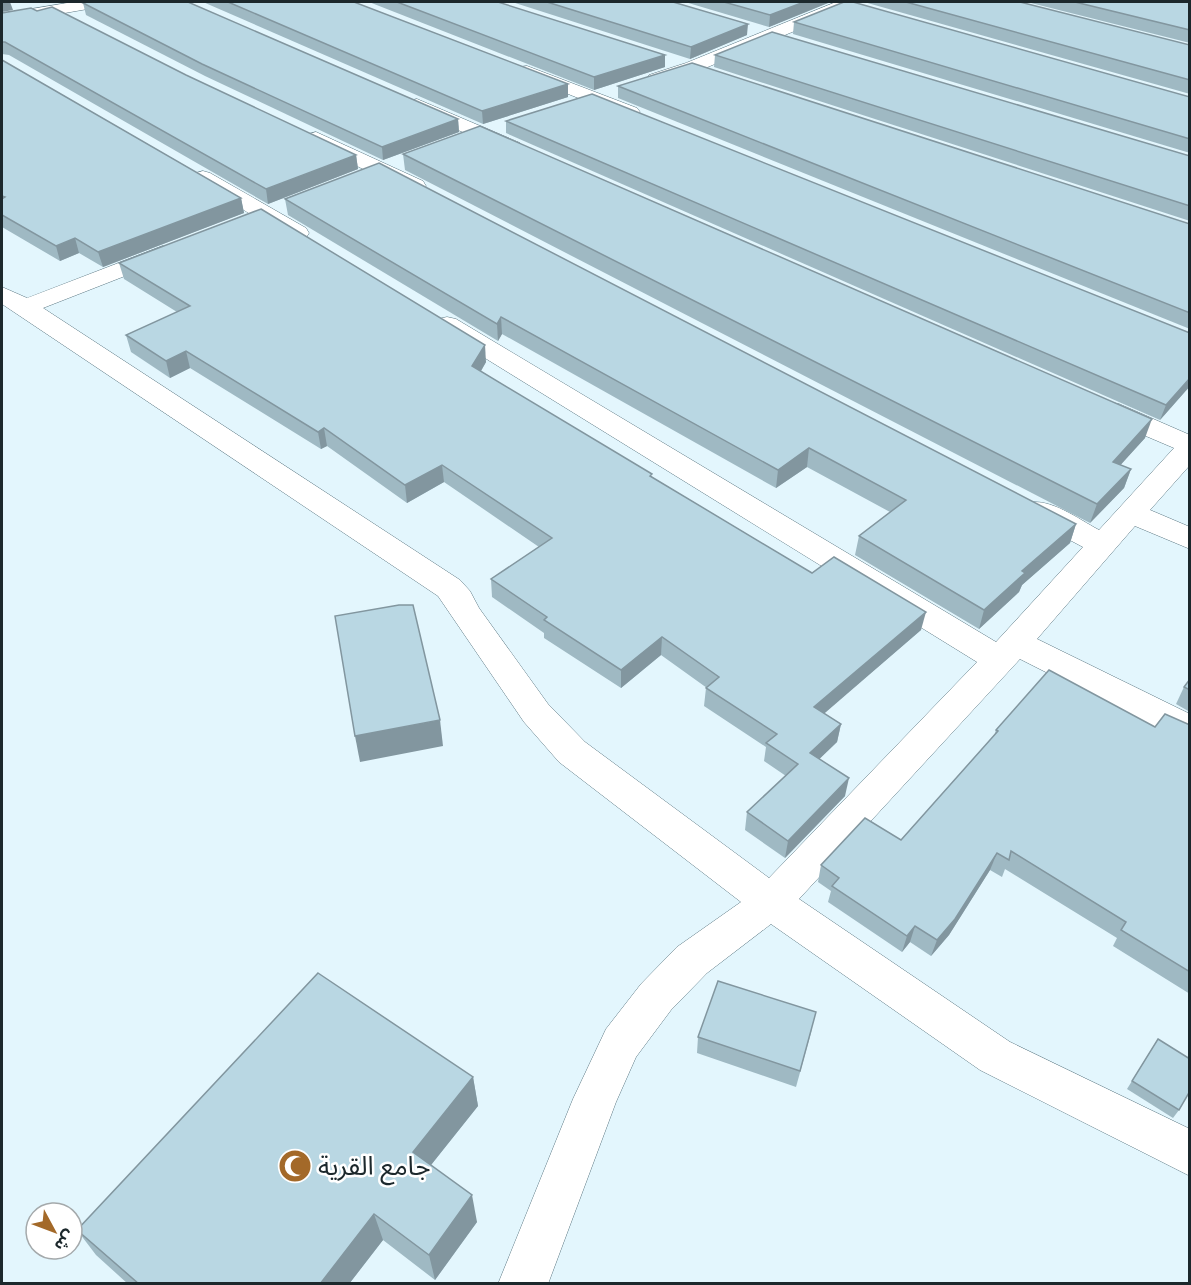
<svg xmlns="http://www.w3.org/2000/svg" width="1191" height="1285" viewBox="0 0 1191 1285" font-family="Figtree,'Noto Sans Arabic',sans-serif">
	<style>
		.lines { fill: none; stroke-linecap: round; stroke-linejoin: round }
		.minor-casing { stroke: #5c7883; stroke-width: 1 }
		.minor { fill: #fff; fill-rule: evenodd }
		.wall { fill: #9fb9c3 }
		.shaded-wall { fill: #82969f }
		.building { fill: #b9d7e3; stroke: #82969f; stroke-width: 1.5 }
		.labels { text-anchor: middle; stroke-width: 5; stroke-linejoin: round; paint-order: stroke }
		.near-poi-label { font-size: 26px; fill: #1c282c; stroke: #fff; text-anchor: start }
	</style>
	<rect width="100%" height="100%" fill="#e3f6fd"/>
	<g class="lines">
		<defs>
			<g id="minor">
				<path d="M 73,2 L 107,2 L 99,7 L 2,24 L 2,14 Z"/>
				<path d="M 836,2 L 857,2 L 855,6 L 698,71 L 656,85 L 649,83 L 647,79 L 649,75 L 686,63 Z"/>
				<path d="M 527,66 L 637,108 L 640,112 L 637,116 L 623,116 L 521,75 L 518,71 L 521,67 Z"/>
				<path d="M 417,99 L 520,143 L 523,147 L 520,151 L 506,151 L 410,109 L 407,105 L 410,101 Z"/>
				<path d="M 316,132 L 423,181 L 426,186 L 423,191 L 415,192 L 407,191 L 309,142 L 306,138 L 309,134 Z"/>
				<path d="M 203,171 L 210,173 L 306,228 L 309,233 L 306,238 L 298,240 L 290,238 L 196,181 L 192,177 L 196,173 Z"/>
				<path d="M 163,246 L 171,248 L 174,253 L 171,258 L 43,308 L 460,580 L 470,591 L 479,608 L 548,704 L 585,742 L 769,878 L 977,662 L 438,329 L 435,324 L 438,319 L 447,317 L 456,319 L 996,642 L 1083,547 L 1026,517 L 1021,510 L 1026,503 C 1050,497 1078,519 1099,530 L 1174,448 L 1099,416 L 1095,410 L 1099,404 L 1109,402 L 1119,404 L 1190,435 L 1190,465 L 1150,510 L 1190,527 L 1190,549 L 1135,526 L 1037,639 L 1190,714 L 1190,743 L 1178,739 L 1020,659 L 799,899 L 1010,1042 L 1190,1129 L 1190,1176 L 980,1070 L 771,924 L 707,973 L 671,1010 L 636,1057 L 616,1102 L 548,1284 L 498,1284 L 573,1099 L 606,1029 L 641,984 L 677,947 L 741,902 L 559,762 L 524,722 L 438,596 L 2,304 L 2,287 L 27,298 Z"/>
			</g>
		</defs>
		<!-- minor casing -->
		<use href="#minor" class="minor-casing"/>
		<!-- minor -->
		<use href="#minor" class="minor"/>
	</g>
	<!-- wall -->
	<g class="wall">
		<path d="M 203,2 L 354,2 L 568,84 L 568,97 L 483,124 Z"/>
		<path d="M 369,2 L 498,2 L 665,67 L 594,90 Z"/>
		<path d="M 512,2 L 673,2 L 747,35 L 690,59 Z"/>
		<path d="M 685,2 L 829,2 L 828,3 L 769,27 Z"/>
		<path d="M 864,2 L 1020,2 L 1190,45 L 1190,94 Z"/>
		<path d="M 1027,2 L 1190,2 L 1190,43 Z"/>
		<path d="M 83,3 L 458,119 L 459,132 L 383,160 L 205,76 L 86,15 Z"/>
		<path d="M 2,13 L 186,75 L 356,155 L 358,169 L 268,204 L 9,55 L 2,54 Z"/>
		<path d="M 794,22 L 1190,97 L 1190,153 L 793,34 Z"/>
		<path d="M 715,55 L 1190,156 L 1190,221 L 714,67 Z"/>
		<path d="M 2,60 L 241,198 L 244,213 L 103,267 L 79,253 L 60,261 L 2,227 Z"/>
		<path d="M 618,86 L 1190,224 L 1190,329 L 618,98 Z"/>
		<path d="M 506,121 L 1190,386 L 1160,420 L 506,133 Z"/>
		<path d="M 403,154 L 1145,438 L 1120,465 L 1131,469 L 1124,488 L 1090,523 L 405,170 Z"/>
		<path d="M 285,199 L 1076,524 L 1070,543 L 1022,585 L 1019,592 L 979,629 L 855,555 L 859,536 L 890,512 L 807,467 L 776,488 L 502,334 L 498,341 L 288,215 Z"/>
		<path d="M 119,263 L 486,362 L 481,371 L 652,477 L 812,573 L 921,630 L 824,713 L 841,724 L 837,742 L 819,759 L 845,796 L 785,858 L 745,830 L 747,812 L 786,776 L 764,761 L 766,747 L 704,706 L 706,688 L 707,688 L 661,655 L 621,688 L 544,638 L 544,633 L 492,597 L 491,579 L 539,547 L 444,482 L 407,503 L 327,446 L 321,449 L 190,368 L 170,378 L 131,352 L 126,335 L 177,312 L 124,279 Z"/>
		<path d="M 1190,679 L 1190,712 L 1176,704 L 1184,687 Z"/>
		<path d="M 1186,724 L 1190,725 L 1190,994 L 1113,946 L 1117,938 L 1005,869 L 1002,877 L 990,870 L 949,935 L 931,956 L 910,942 L 902,952 L 828,902 L 831,891 L 818,882 L 821,865 L 901,840 L 994,736 L 996,730 L 1155,727 Z"/>
		<path d="M 812,1029 L 796,1087 L 697,1053 L 698,1037 Z"/>
		<path d="M 1158,1039 L 1179,1110 L 1173,1118 L 1127,1089 Z"/>
		<path d="M 473,1077 L 478,1106 L 431,1165 L 477,1222 L 435,1280 L 383,1240 L 349,1284 L 128,1284 L 96,1255 L 77,1230 Z"/>
	</g>
	<!-- shaded-wall -->
	<g class="shaded-wall">
		<path d="M 2,2 L 10,2 L 13,10 L 2,12 Z"/>
		<path d="M 804,2 L 829,2 L 828,3 L 769,27 L 770,15 Z"/>
		<path d="M 748,24 L 747,35 L 690,59 L 691,47 Z"/>
		<path d="M 665,55 L 665,67 L 594,90 L 594,77 Z"/>
		<path d="M 568,84 L 568,97 L 483,124 L 482,111 Z"/>
		<path d="M 458,119 L 459,132 L 383,160 L 382,147 Z"/>
		<path d="M 356,155 L 358,169 L 268,204 L 266,189 Z"/>
		<path d="M 241,198 L 244,213 L 103,267 L 98,252 Z"/>
		<path d="M 75,238 L 79,253 L 60,261 L 56,246 Z"/>
		<path d="M 501,317 L 502,334 L 498,341 L 497,324 Z"/>
		<path d="M 485,345 L 486,362 L 474,383 L 472,366 Z"/>
		<path d="M 186,351 L 190,368 L 170,378 L 166,361 Z"/>
		<path d="M 1190,378 L 1190,386 L 1160,420 L 1166,405 Z"/>
		<path d="M 1152,419 L 1145,438 L 1107,480 L 1113,462 Z"/>
		<path d="M 324,428 L 327,446 L 321,449 L 318,432 Z"/>
		<path d="M 809,448 L 807,467 L 776,488 L 778,470 Z"/>
		<path d="M 442,465 L 444,482 L 407,503 L 405,485 Z"/>
		<path d="M 1131,469 L 1124,488 L 1090,523 L 1097,504 Z"/>
		<path d="M 1076,524 L 1070,543 L 1022,585 L 1019,592 L 979,629 L 984,610 L 1022,571 Z"/>
		<path d="M 926,612 L 921,630 L 811,725 L 814,707 Z"/>
		<path d="M 662,637 L 661,655 L 621,688 L 621,670 Z"/>
		<path d="M 440,720 L 443,746 L 360,762 L 355,736 Z"/>
		<path d="M 841,724 L 837,742 L 807,771 L 810,753 Z"/>
		<path d="M 849,778 L 845,796 L 785,858 L 788,841 Z"/>
		<path d="M 997,853 L 990,870 L 949,935 L 931,956 L 937,940 Z"/>
		<path d="M 915,926 L 910,942 L 902,952 L 907,936 Z"/>
		<path d="M 473,1077 L 478,1106 L 419,1180 L 413,1152 Z"/>
		<path d="M 472,1195 L 477,1222 L 435,1280 L 429,1255 Z"/>
		<path d="M 374,1214 L 383,1240 L 349,1284 L 320,1284 Z"/>
	</g>
	<!-- building -->
	<g class="building">
		<path d="M 88,2 L 188,2 L 458,119 L 382,147 L 202,64 L 83,3 Z"/>
		<path d="M 228,2 L 354,2 L 568,84 L 482,111 Z"/>
		<path d="M 397,2 L 498,2 L 665,55 L 594,77 Z"/>
		<path d="M 547,2 L 673,2 L 748,24 L 691,47 Z"/>
		<path d="M 724,2 L 804,2 L 770,15 Z"/>
		<path d="M 844,2 L 853,2 L 1190,97 L 1190,139 L 794,22 Z"/>
		<path d="M 906,2 L 1020,2 L 1190,45 L 1190,80 Z"/>
		<path d="M 1075,2 L 1190,2 L 1190,30 Z"/>
		<path d="M 52,7 L 186,75 L 356,155 L 266,189 L 5,42 L 2,42 L 2,13 L 31,8 L 37,11 Z"/>
		<path d="M 772,32 L 1190,156 L 1190,206 L 715,55 Z"/>
		<path d="M 2,60 L 241,198 L 98,252 L 75,238 L 56,246 L 2,215 L 2,199 L 5,197 L 2,196 Z"/>
		<path d="M 692,63 L 1190,224 L 1190,313 L 618,86 Z"/>
		<path d="M 592,94 L 1190,333 L 1190,378 L 1166,405 L 506,121 Z"/>
		<path d="M 480,126 L 1152,419 L 1113,462 L 1131,469 L 1097,504 L 403,154 Z"/>
		<path d="M 379,163 L 1076,524 L 1022,571 L 1025,573 L 984,610 L 859,536 L 906,500 L 809,448 L 778,470 L 501,317 L 497,324 L 285,199 Z"/>
		<path d="M 261,209 L 485,345 L 472,366 L 652,474 L 650,476 L 812,573 L 834,557 L 926,612 L 814,707 L 841,724 L 810,753 L 849,778 L 788,841 L 747,812 L 798,764 L 766,743 L 777,734 L 706,688 L 719,677 L 662,637 L 621,670 L 544,620 L 547,617 L 491,579 L 552,538 L 442,465 L 405,485 L 324,428 L 318,432 L 186,351 L 166,361 L 126,335 L 190,306 L 119,263 Z"/>
		<path d="M 399,605 L 413,605 L 440,720 L 355,736 L 335,616 Z"/>
		<path d="M 1049,670 L 1155,727 L 1165,714 L 1190,725 L 1190,972 L 1121,930 L 1126,922 L 1011,851 L 1009,860 L 997,853 L 955,919 L 937,940 L 915,926 L 907,936 L 832,886 L 839,878 L 821,865 L 865,818 L 901,840 L 998,731 L 996,730 Z"/>
		<path d="M 1190,679 L 1190,690 L 1184,687 Z"/>
		<path d="M 318,973 L 473,1077 L 413,1152 L 472,1195 L 429,1255 L 374,1214 L 320,1284 L 139,1284 L 77,1230 Z"/>
		<path d="M 718,981 L 816,1012 L 800,1071 L 698,1037 Z"/>
		<path d="M 1158,1039 L 1190,1059 L 1190,1091 L 1179,1110 L 1132,1081 Z"/>
	</g>
	<!-- icons -->
	<defs>
		<symbol id="mosque-disc" viewBox="-11 -11 22 22"><circle r="9.5" fill="#a36929" stroke="#fff"/><path d="M3.5-4.9A6 6 0 1 0 3.5 4.9A5 5 0 1 1 3.5-4.9Z" fill="#fff"/></symbol>
	</defs>
	<g fill-rule="evenodd">
		<use href="#mosque-disc" x="276" y="1147" width="38" height="38"/>
	</g>
	<g class="labels">
		<!-- near-poi labels -->
		<g class="near-poi-label">
			<text x="318" y="1175">جامع القرية</text>
		</g>
	</g>
	<!-- border -->
	<rect width="1191" height="1285" fill="none" stroke="#1c282c" stroke-width="6"/>
	<!-- north arrow -->
	<g transform="translate(54 1231) rotate(131)"><circle r="28" fill="#ffffff" stroke="#a4a9ab" stroke-width="1.5"/>
	<path d="M0-4.5L10 22L0 15L-10 22Z" fill="#a36929"/>
	<text y="-9" font-size="16" font-weight="bold" text-anchor="middle" fill="#1c282c">ش</text>
	</g>
</svg>
